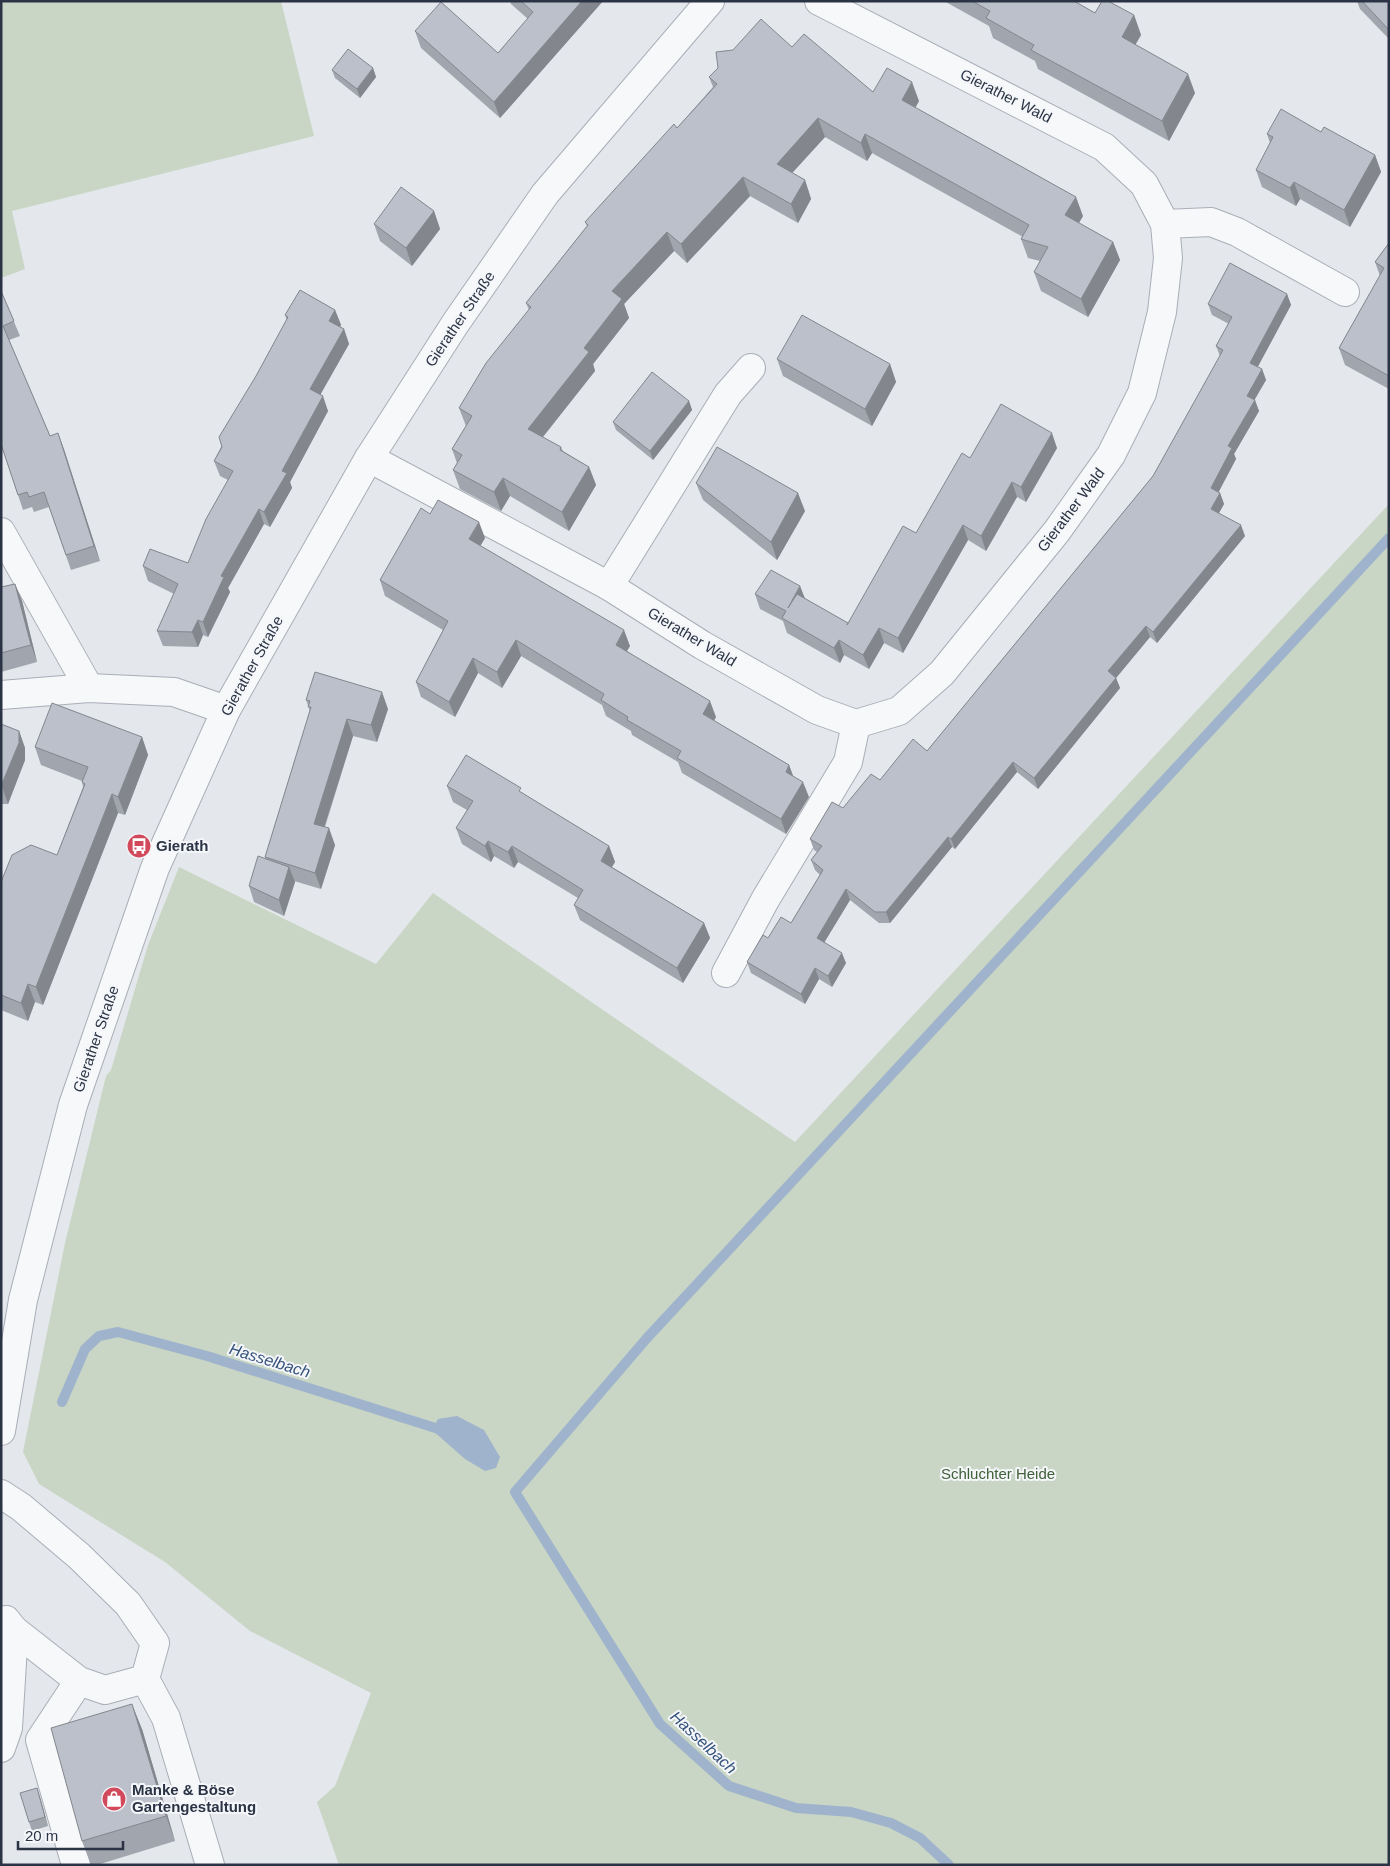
<svg xmlns="http://www.w3.org/2000/svg" width="1390" height="1866" viewBox="0 0 1390 1866" font-family="Arial,sans-serif">
	<style>
		.green { fill: #c9d6c5 }
		.water { fill: #9fb4cc }
		.lines { fill: none; stroke-linecap: round; stroke-linejoin: round }
		.stream { stroke: #9fb4cc; stroke-width: 10 }
		.minor-casing { stroke: #a9aeb7; stroke-width: 30 }
		.minor { stroke: #f7f8fa; stroke-width: 28 }
		.wall { fill: #a1a5ae }
		.shaded-wall { fill: #83868d }
		.building { fill: #bbc0ca; stroke: #83868d }
		.labels { text-anchor: middle; stroke-width: 4; stroke-linejoin: round; paint-order: stroke }
		.street-label { font-size: 15px; fill: #2b3445; stroke: #f4f6f9 }
		.poi-label { font-size: 15px; font-weight: bold; fill: #2b3445; stroke: #f4f6f9; text-anchor: start }
		.park-label { font-size: 15px; fill: #3f6138; stroke: #f4f6f9 }
		.water-label { font-size: 16px; font-style: italic; fill: #34527a; stroke: #f4f6f9 }
	</style>
	<rect width="100%" height="100%" fill="#e4e7ec"/>
	<!-- green -->
	<g class="green">
		<path d="M 1,1 L 281,1 L 314,136 L 12,211 L 25,269 L 1,278 Z"/>
		<path d="M 1389,504 L 1389,1865 L 339,1865 L 317,1802 L 335,1786 L 371,1693 L 250,1631 L 165,1562 L 39,1484 L 23,1452 L 65,1243 L 106,1076 L 111,1070 L 148,945 L 179,867 L 376,964 L 433,893 L 795,1142 Z"/>
	</g>
	<!-- water -->
	<path class="water" d="M 457,1416 L 484,1430 L 500,1457 L 496,1468 L 485,1471 L 465,1459 L 432,1430 L 438,1419 Z"/>
	<g class="lines">
		<!-- stream -->
		<g class="stream">
			<path d="M 62,1402 L 85,1349 L 99,1336 L 118,1332 L 207,1356 L 445,1431"/>
			<path d="M 949,1865 L 920,1838 L 891,1823 L 851,1812 L 796,1808 L 729,1786 L 660,1724 L 515,1492 L 647,1338 L 1389,538"/>
		</g>
		<defs>
			<g id="minor">
				<path d="M 1165,224 L 1211,222 L 1237,232 L 1345,292"/>
				<path d="M 369,458 L 609,586 L 702,645 L 817,710 L 856,724 L 899,711 L 942,673 L 1057,531 L 1111,455 L 1142,393 L 1162,312 L 1168,258 L 1165,224 L 1144,184 L 1104,147 L 819,1"/>
				<path d="M 1,532 L 89,688"/>
				<path d="M 609,586 L 728,394 L 751,368"/>
				<path d="M 1,695 L 89,688 L 174,692 L 226,710"/>
				<path d="M 726,973 L 765,900 L 848,762 L 856,724"/>
				<path d="M 1,1431 L 23,1300 L 73,1105 L 155,868 L 226,710 L 369,458 L 455,324 L 545,194 L 710,1"/>
				<path d="M 1,1494 L 21,1507 L 79,1556 L 128,1604 L 155,1643 L 145,1679 L 105,1690 L 79,1681 L 14,1630"/>
				<path d="M 145,1679 L 166,1718 L 210,1865"/>
				<path d="M 1,1748 L 8,1728 L 14,1630 L 6,1620"/>
				<path d="M 76,1865 L 40,1740 L 79,1681"/>
			</g>
		</defs>
		<!-- minor casing -->
		<use href="#minor" class="minor-casing"/>
		<!-- minor -->
		<use href="#minor" class="minor"/>
	</g>
	<!-- wall -->
	<g class="wall">
		<path d="M 510,1 L 603,1 L 500,118 L 421,48 L 415,31 L 498,53 L 528,19 L 511,4 Z"/>
		<path d="M 944,1 L 1074,1 L 1095,13 L 1134,15 L 1141,35 L 1135,44 L 1195,93 L 1169,141 L 1038,69 L 1035,61 L 993,38 L 989,26 Z"/>
		<path d="M 1357,1 L 1389,1 L 1389,39 L 1360,9 Z"/>
		<path d="M 792,47 L 873,92 L 919,101 L 915,108 L 1083,216 L 1079,223 L 1113,242 L 1120,260 L 1088,317 L 1041,291 L 1034,272 L 1040,261 L 1028,258 L 1021,239 L 1023,237 L 872,153 L 867,161 L 825,137 L 792,173 L 805,180 L 811,199 L 798,223 L 750,196 L 687,263 L 674,251 L 624,304 L 629,318 L 593,364 L 595,371 L 543,437 L 561,447 L 563,451 L 589,467 L 596,485 L 569,531 L 510,496 L 501,511 L 460,489 L 453,470 L 457,463 L 452,449 L 466,426 L 459,408 L 529,310 L 526,303 L 587,226 L 585,222 L 677,128 L 713,87 L 709,77 Z"/>
		<path d="M 373,68 L 376,77 L 360,98 L 335,78 L 332,70 Z"/>
		<path d="M 1321,132 L 1375,155 L 1381,172 L 1350,227 L 1300,199 L 1296,206 L 1262,187 L 1256,170 L 1270,143 L 1267,134 Z"/>
		<path d="M 434,211 L 440,229 L 412,266 L 380,241 L 374,224 Z"/>
		<path d="M 1389,243 L 1389,389 L 1345,365 L 1339,348 L 1380,276 L 1375,262 Z"/>
		<path d="M 1,291 L 20,336 L 9,340 L 50,436 L 58,433 L 100,561 L 71,570 L 49,507 L 34,512 L 32,507 L 23,510 L 1,444 Z"/>
		<path d="M 1287,294 L 1291,305 L 1257,367 L 1262,369 L 1266,380 L 1254,400 L 1259,411 L 1234,454 L 1236,459 L 1218,492 L 1220,493 L 1224,504 L 1219,513 L 1245,536 L 1157,643 L 1150,637 L 1116,678 L 1120,688 L 1038,789 L 1017,772 L 955,849 L 952,847 L 890,923 L 879,923 L 850,900 L 824,942 L 846,963 L 832,987 L 819,979 L 805,1004 L 751,973 L 747,962 L 768,938 L 791,923 L 820,875 L 815,870 L 811,860 L 817,852 L 814,850 L 810,839 L 843,808 L 880,780 L 927,751 L 1153,476 L 1220,356 L 1216,346 L 1229,324 L 1212,315 L 1208,304 Z"/>
		<path d="M 335,310 L 341,325 L 340,327 L 344,329 L 349,344 L 320,395 L 328,411 L 290,482 L 292,488 L 270,527 L 264,524 L 228,588 L 230,592 L 208,637 L 203,635 L 198,647 L 163,646 L 157,631 L 174,594 L 148,581 L 143,566 L 188,563 L 228,480 L 220,476 L 214,461 L 256,376 L 287,321 L 285,315 Z"/>
		<path d="M 777,359 L 890,364 L 896,382 L 872,426 L 783,376 Z"/>
		<path d="M 689,401 L 692,410 L 653,460 L 616,430 L 613,422 Z"/>
		<path d="M 1057,448 L 1026,502 L 1017,497 L 986,551 L 968,540 L 903,653 L 884,643 L 869,669 L 844,655 L 840,663 L 787,633 L 783,621 L 760,609 L 755,594 L 800,586 L 804,598 L 848,623 L 916,533 L 970,458 Z"/>
		<path d="M 696,483 L 805,511 L 777,560 L 703,500 Z"/>
		<path d="M 430,514 L 485,538 L 480,546 L 630,646 L 627,651 L 716,717 L 714,721 L 789,765 L 793,776 L 809,797 L 786,834 L 682,773 L 678,762 L 632,735 L 631,731 L 606,716 L 602,705 L 521,656 L 502,688 L 478,673 L 455,717 L 421,697 L 416,682 L 443,630 L 385,596 L 380,580 Z"/>
		<path d="M 15,584 L 22,601 L 37,662 L 1,672 L 1,587 Z"/>
		<path d="M 306,700 L 388,709 L 377,742 L 353,736 L 325,827 L 335,845 L 321,889 L 294,881 L 295,882 L 284,916 L 254,902 L 249,886 L 266,859 L 265,857 L 310,711 Z"/>
		<path d="M 1,724 L 19,731 L 25,748 L 25,760 L 8,804 L 1,804 Z"/>
		<path d="M 142,737 L 148,755 L 125,815 L 118,813 L 43,1005 L 35,1002 L 28,1021 L 1,1010 L 1,882 L 57,855 L 83,787 L 82,782 L 82,781 L 41,765 L 35,747 Z"/>
		<path d="M 447,786 L 522,793 L 609,846 L 615,862 L 612,867 L 704,923 L 710,938 L 683,983 L 580,920 L 574,905 L 578,898 L 518,862 L 514,868 L 494,856 L 491,862 L 462,844 L 456,828 L 467,810 L 453,802 Z"/>
		<path d="M 142,1729 L 175,1841 L 97,1865 L 91,1865 L 82,1841 Z"/>
		<path d="M 37,1788 L 48,1826 L 32,1831 L 29,1822 Z"/>
	</g>
	<!-- shaded-wall -->
	<g class="shaded-wall">
		<path d="M 582,1 L 603,1 L 500,118 L 494,102 Z"/>
		<path d="M 1134,15 L 1141,35 L 1129,56 L 1122,37 Z"/>
		<path d="M 373,68 L 376,77 L 360,98 L 357,89 Z"/>
		<path d="M 1188,74 L 1195,93 L 1169,141 L 1162,121 Z"/>
		<path d="M 912,82 L 919,101 L 909,119 L 902,100 Z"/>
		<path d="M 818,118 L 825,137 L 783,183 L 777,164 Z"/>
		<path d="M 865,134 L 872,153 L 867,161 L 861,143 Z"/>
		<path d="M 1375,155 L 1381,172 L 1350,227 L 1344,210 Z"/>
		<path d="M 743,177 L 750,196 L 687,263 L 681,244 Z"/>
		<path d="M 805,180 L 811,199 L 798,223 L 791,204 Z"/>
		<path d="M 1294,182 L 1300,199 L 1296,206 L 1290,188 Z"/>
		<path d="M 1076,197 L 1083,216 L 1072,234 L 1065,215 Z"/>
		<path d="M 434,211 L 440,229 L 412,266 L 406,248 Z"/>
		<path d="M 667,232 L 674,251 L 624,304 L 629,318 L 593,364 L 595,371 L 534,448 L 528,429 L 584,348 L 612,291 Z"/>
		<path d="M 1113,242 L 1120,260 L 1088,317 L 1081,299 Z"/>
		<path d="M 1287,294 L 1291,305 L 1254,374 L 1250,363 Z"/>
		<path d="M 335,310 L 341,325 L 335,336 L 329,321 Z"/>
		<path d="M 344,329 L 349,344 L 315,404 L 310,389 Z"/>
		<path d="M 890,364 L 896,382 L 872,426 L 865,409 Z"/>
		<path d="M 1262,369 L 1266,380 L 1251,406 L 1247,396 Z"/>
		<path d="M 323,396 L 328,411 L 290,482 L 292,488 L 270,527 L 264,512 L 282,471 Z"/>
		<path d="M 1255,400 L 1259,411 L 1234,454 L 1236,459 L 1215,499 L 1211,488 L 1228,446 Z"/>
		<path d="M 689,401 L 692,410 L 653,460 L 650,451 Z"/>
		<path d="M 58,433 L 64,449 L 100,561 L 94,546 Z"/>
		<path d="M 1052,433 L 1057,448 L 1026,502 L 1021,487 Z"/>
		<path d="M 589,467 L 596,485 L 569,531 L 562,512 Z"/>
		<path d="M 503,478 L 510,496 L 501,511 L 494,492 Z"/>
		<path d="M 1012,482 L 1017,497 L 986,551 L 981,536 Z"/>
		<path d="M 798,493 L 805,511 L 777,560 L 771,542 Z"/>
		<path d="M 1220,493 L 1224,504 L 1215,520 L 1211,509 Z"/>
		<path d="M 259,509 L 264,524 L 228,588 L 230,592 L 208,637 L 203,622 L 221,576 Z"/>
		<path d="M 479,522 L 485,538 L 475,555 L 469,539 Z"/>
		<path d="M 963,525 L 968,540 L 903,653 L 898,638 Z"/>
		<path d="M 1241,525 L 1245,536 L 1157,643 L 1153,632 Z"/>
		<path d="M 15,584 L 22,601 L 37,662 L 31,645 Z"/>
		<path d="M 800,586 L 806,601 L 788,608 Z"/>
		<path d="M 198,620 L 203,635 L 198,647 L 192,632 Z"/>
		<path d="M 1146,626 L 1150,637 L 1116,678 L 1120,688 L 1038,789 L 1034,778 L 1108,671 Z"/>
		<path d="M 879,628 L 884,643 L 869,669 L 863,655 Z"/>
		<path d="M 624,630 L 630,646 L 621,660 L 616,645 Z"/>
		<path d="M 516,640 L 521,656 L 502,688 L 497,672 Z"/>
		<path d="M 839,640 L 844,655 L 840,663 L 834,648 Z"/>
		<path d="M 473,658 L 478,673 L 455,717 L 449,702 Z"/>
		<path d="M 382,692 L 388,709 L 377,742 L 371,725 Z"/>
		<path d="M 710,701 L 716,717 L 708,730 L 703,714 Z"/>
		<path d="M 347,719 L 353,736 L 320,840 L 314,824 Z"/>
		<path d="M 19,731 L 25,748 L 25,760 L 8,804 L 2,786 Z"/>
		<path d="M 142,737 L 148,755 L 125,815 L 118,797 Z"/>
		<path d="M 1013,762 L 1017,772 L 955,849 L 951,839 Z"/>
		<path d="M 789,765 L 795,781 L 786,772 Z"/>
		<path d="M 803,782 L 809,797 L 786,834 L 781,819 Z"/>
		<path d="M 112,794 L 118,813 L 43,1005 L 36,987 Z"/>
		<path d="M 329,828 L 335,845 L 321,889 L 315,873 Z"/>
		<path d="M 948,837 L 952,847 L 890,923 L 886,912 Z"/>
		<path d="M 488,841 L 494,856 L 491,862 L 485,846 Z"/>
		<path d="M 512,846 L 518,862 L 514,868 L 508,852 Z"/>
		<path d="M 609,846 L 615,862 L 606,876 L 601,861 Z"/>
		<path d="M 289,867 L 295,882 L 284,916 L 279,900 Z"/>
		<path d="M 846,889 L 850,900 L 821,948 L 817,938 Z"/>
		<path d="M 704,923 L 710,938 L 683,983 L 677,968 Z"/>
		<path d="M 842,953 L 846,963 L 832,987 L 828,976 Z"/>
		<path d="M 815,968 L 819,979 L 805,1004 L 801,994 Z"/>
		<path d="M 28,984 L 35,1002 L 28,1021 L 21,1003 Z"/>
		<path d="M 132,1704 L 142,1729 L 175,1841 L 166,1816 Z"/>
		<path d="M 37,1788 L 40,1797 L 48,1826 L 45,1817 Z"/>
	</g>
	<!-- building -->
	<g class="building">
		<path d="M 521,1 L 582,1 L 494,102 L 415,31 L 441,2 L 498,53 L 533,12 Z"/>
		<path d="M 972,1 L 1074,1 L 1095,13 L 1102,1 L 1108,1 L 1134,15 L 1122,37 L 1188,74 L 1162,121 L 1031,50 L 1034,45 L 986,18 L 990,11 Z"/>
		<path d="M 1362,1 L 1389,1 L 1389,30 Z"/>
		<path d="M 761,19 L 792,47 L 804,34 L 873,92 L 887,68 L 912,82 L 902,100 L 1076,197 L 1065,215 L 1113,242 L 1081,299 L 1034,272 L 1048,247 L 1021,239 L 1029,225 L 865,134 L 861,143 L 818,118 L 777,164 L 805,180 L 791,204 L 743,177 L 681,244 L 667,232 L 612,291 L 622,299 L 584,348 L 589,352 L 528,429 L 561,447 L 560,450 L 589,467 L 562,512 L 503,478 L 494,492 L 453,470 L 462,455 L 452,449 L 472,416 L 459,408 L 486,363 L 531,307 L 526,303 L 588,225 L 585,222 L 674,124 L 677,128 L 717,84 L 709,77 L 718,68 L 716,52 L 733,50 Z"/>
		<path d="M 348,49 L 373,68 L 357,89 L 332,70 Z"/>
		<path d="M 1281,109 L 1321,132 L 1324,127 L 1375,155 L 1344,210 L 1294,182 L 1290,188 L 1256,170 L 1273,137 L 1267,134 Z"/>
		<path d="M 401,187 L 434,211 L 406,248 L 374,224 Z"/>
		<path d="M 1389,243 L 1389,376 L 1339,348 L 1384,268 L 1375,262 Z"/>
		<path d="M 1230,263 L 1287,294 L 1250,363 L 1262,369 L 1247,396 L 1255,400 L 1228,446 L 1232,448 L 1211,488 L 1220,493 L 1211,509 L 1241,525 L 1153,632 L 1146,626 L 1108,671 L 1116,678 L 1034,778 L 1013,762 L 951,839 L 948,837 L 886,912 L 875,912 L 846,889 L 817,938 L 842,953 L 828,976 L 815,968 L 801,994 L 747,962 L 763,935 L 768,938 L 781,917 L 791,923 L 823,870 L 811,860 L 822,846 L 810,839 L 832,802 L 843,808 L 871,774 L 880,780 L 913,739 L 927,751 L 1153,476 L 1223,350 L 1216,346 L 1232,317 L 1208,304 Z"/>
		<path d="M 300,290 L 335,310 L 329,321 L 344,329 L 310,389 L 323,396 L 282,471 L 287,473 L 264,512 L 259,509 L 221,576 L 224,577 L 203,622 L 198,620 L 192,632 L 157,631 L 178,584 L 143,566 L 150,549 L 188,563 L 206,519 L 233,471 L 214,461 L 222,447 L 219,437 L 256,376 L 288,317 L 285,315 Z"/>
		<path d="M 1,291 L 14,321 L 3,326 L 50,436 L 58,433 L 94,546 L 66,555 L 44,492 L 29,497 L 27,492 L 18,495 L 1,444 Z"/>
		<path d="M 802,315 L 890,364 L 865,409 L 777,359 Z"/>
		<path d="M 652,372 L 689,401 L 650,451 L 613,422 Z"/>
		<path d="M 1001,404 L 1052,433 L 1021,487 L 1012,482 L 981,536 L 963,525 L 898,638 L 879,628 L 863,655 L 839,640 L 834,648 L 782,618 L 786,611 L 755,594 L 771,570 L 800,586 L 788,608 L 797,594 L 848,623 L 847,625 L 903,526 L 916,533 L 962,453 L 970,458 Z"/>
		<path d="M 717,447 L 798,493 L 771,542 L 696,483 Z"/>
		<path d="M 438,500 L 479,522 L 469,539 L 624,630 L 616,645 L 710,701 L 703,714 L 789,765 L 786,772 L 803,782 L 781,819 L 677,758 L 681,751 L 627,720 L 628,717 L 601,700 L 604,694 L 516,640 L 497,672 L 473,658 L 449,702 L 416,682 L 448,621 L 380,580 L 421,508 L 430,514 Z"/>
		<path d="M 15,584 L 31,645 L 1,653 L 1,587 Z"/>
		<path d="M 315,672 L 382,692 L 371,725 L 347,719 L 314,824 L 329,828 L 315,873 L 265,857 L 311,707 L 308,707 L 310,701 L 306,700 Z"/>
		<path d="M 52,703 L 142,737 L 118,797 L 112,794 L 36,987 L 28,984 L 21,1003 L 1,995 L 1,882 L 12,855 L 31,845 L 57,855 L 85,784 L 82,782 L 88,767 L 35,747 Z"/>
		<path d="M 1,724 L 19,731 L 19,743 L 1,786 Z"/>
		<path d="M 466,755 L 521,788 L 519,791 L 609,846 L 601,861 L 704,923 L 677,968 L 574,905 L 583,890 L 512,846 L 508,852 L 488,841 L 485,846 L 456,828 L 473,801 L 447,786 Z"/>
		<path d="M 258,856 L 289,867 L 279,900 L 249,886 Z"/>
		<path d="M 132,1704 L 166,1816 L 82,1841 L 51,1728 Z"/>
		<path d="M 37,1788 L 45,1817 L 29,1822 L 20,1793 Z"/>
	</g>
	<!-- icons -->
	<defs>
		<symbol id="bus-disc" viewBox="-11 -11 22 22"><circle r="9.5" fill="#d1495b" stroke="#f4f6f9"/><path d="M-5-6H5V4H4V6H2V4H-2V6H-4V4H-5ZM-3.5-4V0h7V-4ZM-3.5 1.2v1.5H-2V1.2ZM2 1.2v1.5H3.5V1.2Z" fill="#fff"/></symbol>
		<symbol id="shop-disc" viewBox="-11 -11 22 22"><circle r="9.5" fill="#d1495b" stroke="#f4f6f9"/><path d="M-5-2.5h2.3a2.7 3.5 0 0 1 5.4 0H5L5.5 6h-11ZM-1.5-2.5h3a1.5 2.3 0 0 0-3 0Z" fill="#fff"/></symbol>
	</defs>
	<g fill-rule="evenodd">
		<use href="#bus-disc" x="125" y="832" width="28" height="28"/>
		<use href="#shop-disc" x="100" y="1785" width="28" height="28"/>
	</g>
	<g class="labels">
		<!-- street labels -->
		<g class="street-label">
			<text transform="translate(1006 96) rotate(27)" y="5">Gierather Wald</text>
			<text transform="translate(460 319) rotate(-56)" y="5">Gierather Straße</text>
			<text transform="translate(1071 510) rotate(-53)" y="5">Gierather Wald</text>
			<text transform="translate(692 637) rotate(31)" y="5">Gierather Wald</text>
			<text transform="translate(252 666) rotate(-61)" y="5">Gierather Straße</text>
			<text transform="translate(96 1039) rotate(-71)" y="5">Gierather Straße</text>
		</g>
		<!-- poi labels -->
		<g class="poi-label">
			<text x="156" y="851">Gierath</text>
			<text x="132" y="1795">Manke &amp; Böse<tspan x="132" dy="17">Gartengestaltung</tspan></text>
		</g>
		<!-- park labels -->
		<g class="park-label">
			<text x="998" y="1479">Schluchter Heide</text>
		</g>
		<!-- water labels -->
		<g class="water-label">
			<text transform="translate(270 1360) rotate(17)" y="6">Hasselbach</text>
			<text transform="translate(704 1742) rotate(43)" y="6">Hasselbach</text>
		</g>
	</g>
	<!-- border -->
	<rect width="1390" height="1866" fill="none" stroke="#2b3445" stroke-width="5"/>
	<!-- scale -->
	<path d="M18 1841v8h105v-8" fill="none" stroke="#2b3445" stroke-width="2.5"/>
	<text x="25" y="1841" font-size="15" fill="#2b3445" stroke="#f4f6f9" stroke-width="4" paint-order="stroke">20 m</text>
</svg>
